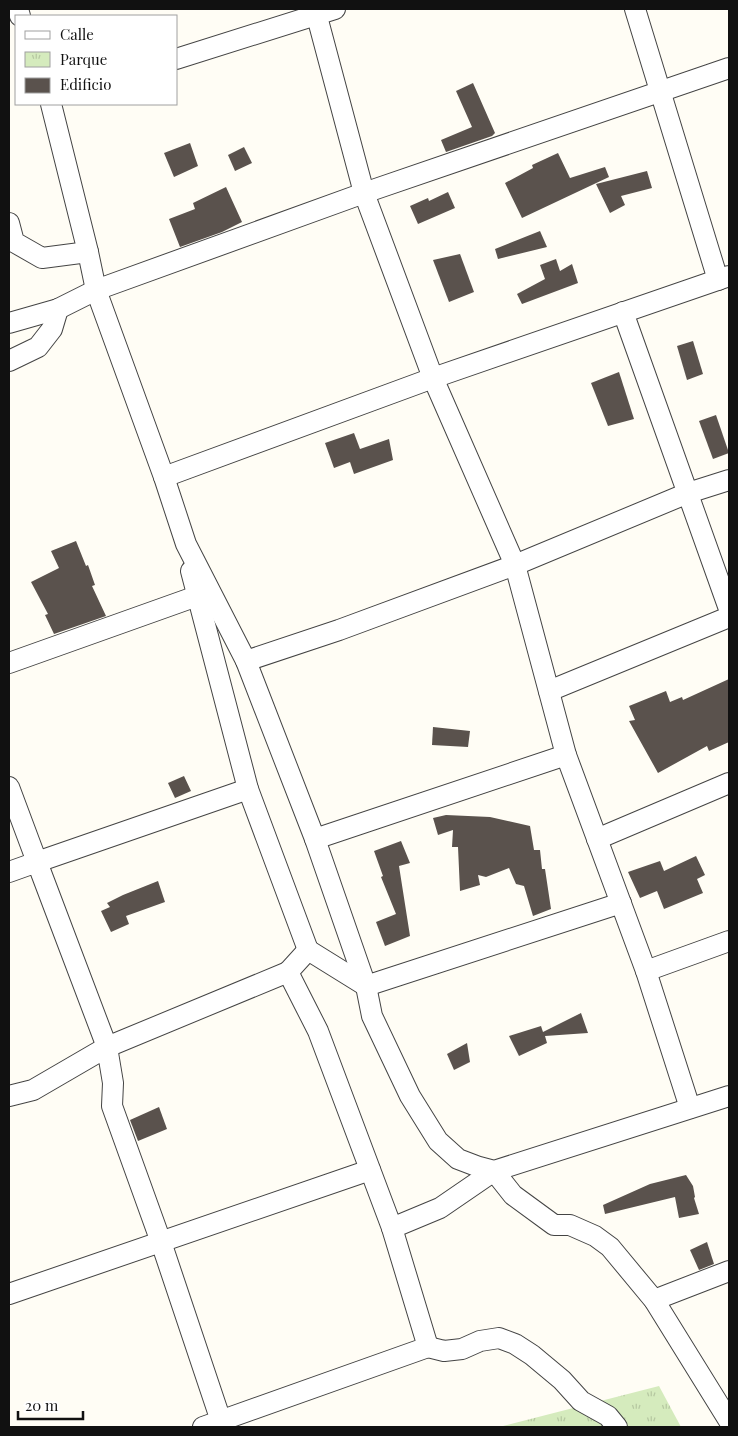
<svg xmlns="http://www.w3.org/2000/svg" width="738" height="1436" viewBox="0 0 738 1436" font-family="'Playfair Display',serif">
	<style>
		.park { fill: url(#park-tufts) }
		.building { fill: #5a524d }
		.lines { fill: none; stroke-linecap: round; stroke-linejoin: round }
		.minor-casing { stroke: #444; stroke-width: 22 }
		.minor { stroke: #fff; stroke-width: 20 }
	</style>
	<defs>
		<pattern id="park-tufts" width="24" height="20" patternUnits="userSpaceOnUse" patternTransform="scale(1.25)"><rect width="24" height="20" fill="#d5ebbd"/><path d="M3 7l-1-3M5 7V3M7 7l1-3M15 17l-1-3M17 17v-4M19 17l1-3" fill="none" stroke="#b6c8a1"/></pattern>
	</defs>
	<rect width="100%" height="100%" fill="#fffdf5"/>
	<!-- park -->
	<path class="park" d="M 659,1386 L 681,1427 L 499,1427 Z"/>
	<!-- building -->
	<g class="building">
		<path d="M 473,83 L 495,133 L 492,136 L 446,152 L 441,140 L 472,127 L 456,91 Z"/>
		<path d="M 190,143 L 198,166 L 174,177 L 164,153 Z"/>
		<path d="M 244,147 L 252,163 L 235,171 L 228,155 Z"/>
		<path d="M 558,153 L 570,178 L 605,167 L 609,177 L 522,218 L 505,183 L 533,168 L 532,165 Z"/>
		<path d="M 647,171 L 652,188 L 621,196 L 625,205 L 610,213 L 596,184 Z"/>
		<path d="M 226,187 L 242,222 L 222,232 L 180,247 L 169,219 L 195,209 L 193,203 Z"/>
		<path d="M 448,192 L 455,208 L 418,224 L 410,206 L 428,198 L 429,201 Z"/>
		<path d="M 540,231 L 547,247 L 498,259 L 495,249 Z"/>
		<path d="M 460,254 L 474,292 L 449,302 L 433,260 Z"/>
		<path d="M 556,259 L 560,271 L 572,264 L 578,283 L 522,304 L 517,294 L 545,279 L 540,265 Z"/>
		<path d="M 693,341 L 703,374 L 687,380 L 677,346 Z"/>
		<path d="M 619,372 L 634,419 L 608,426 L 591,383 Z"/>
		<path d="M 716,415 L 729,453 L 713,459 L 699,421 Z"/>
		<path d="M 354,433 L 360,449 L 389,439 L 393,460 L 354,474 L 350,462 L 334,468 L 325,443 Z"/>
		<path d="M 76,541 L 86,566 L 88,565 L 95,585 L 92,586 L 106,616 L 54,634 L 45,615 L 48,614 L 31,582 L 59,568 L 51,551 Z"/>
		<path d="M 729,679 L 729,742 L 709,751 L 707,746 L 658,773 L 629,721 L 635,720 L 629,706 L 666,691 L 670,702 L 682,697 L 683,700 Z"/>
		<path d="M 433,727 L 470,731 L 468,747 L 432,745 Z"/>
		<path d="M 184,776 L 191,791 L 175,798 L 168,783 Z"/>
		<path d="M 446,815 L 490,817 L 530,826 L 534,850 L 540,850 L 542,869 L 545,869 L 551,909 L 533,916 L 524,886 L 516,884 L 509,868 L 486,877 L 478,875 L 480,885 L 460,891 L 458,847 L 452,847 L 453,830 L 438,835 L 433,818 Z"/>
		<path d="M 401,841 L 410,863 L 399,866 L 410,936 L 385,946 L 376,922 L 396,914 L 381,877 L 383,876 L 374,851 Z"/>
		<path d="M 696,856 L 705,875 L 697,879 L 703,893 L 664,909 L 657,891 L 640,898 L 628,872 L 660,861 L 664,871 Z"/>
		<path d="M 158,881 L 165,902 L 126,916 L 129,924 L 111,932 L 101,911 L 110,907 L 107,903 L 123,895 Z"/>
		<path d="M 581,1013 L 588,1033 L 545,1036 L 547,1043 L 519,1056 L 509,1036 L 541,1026 L 543,1032 Z"/>
		<path d="M 467,1043 L 470,1062 L 454,1070 L 447,1054 Z"/>
		<path d="M 159,1107 L 167,1129 L 138,1141 L 130,1120 Z"/>
		<path d="M 686,1175 L 693,1186 L 695,1197 L 694,1198 L 699,1214 L 679,1218 L 675,1197 L 605,1214 L 603,1205 L 650,1184 Z"/>
		<path d="M 707,1242 L 714,1264 L 699,1270 L 690,1250 Z"/>
	</g>
	<g class="lines">
		<defs>
			<g id="minor">
				<path d="M 18,9 L 20,16"/>
				<path d="M 315,9 L 364,193 L 433,378 L 515,565 L 566,755 L 646,971 L 690,1108"/>
				<path d="M 635,9 L 718,280"/>
				<path d="M 176,59 L 335,9"/>
				<path d="M 51,104 L 88,252 L 96,290 L 164,477 L 186,544 L 246,661 L 315,839 L 366,986 L 372,1016 L 410,1096 L 438,1141 L 458,1159 L 479,1167 L 494,1171 L 729,1096"/>
				<path d="M 9,223 L 14,242 L 42,258 L 88,252"/>
				<path d="M 623,312 L 729,609"/>
				<path d="M 9,323 L 58,309 L 96,290 L 364,193 L 729,68"/>
				<path d="M 9,361 L 38,347 L 52,329 L 58,309"/>
				<path d="M 164,477 L 433,378 L 729,276"/>
				<path d="M 191,571 L 248,789 L 308,950"/>
				<path d="M 246,661 L 339,630 L 515,565 L 688,493 L 729,480"/>
				<path d="M 9,663 L 197,596"/>
				<path d="M 549,691 L 729,617"/>
				<path d="M 9,787 L 37,862 L 248,789"/>
				<path d="M 315,839 L 566,755"/>
				<path d="M 597,839 L 729,783"/>
				<path d="M 9,872 L 37,862 L 107,1047 L 288,972"/>
				<path d="M 621,903 L 366,986 L 308,950 L 288,972 L 318,1031 L 392,1228 L 440,1208 L 494,1171 L 513,1195 L 554,1225 L 570,1225 L 595,1236 L 610,1247 L 654,1300 L 729,1421"/>
				<path d="M 646,971 L 729,941"/>
				<path d="M 9,1096 L 33,1090 L 107,1047 L 113,1083 L 112,1106 L 161,1242 L 223,1427"/>
				<path d="M 9,1294 L 370,1170"/>
				<path d="M 654,1300 L 729,1271"/>
				<path d="M 428,1347 L 444,1351 L 462,1349 L 480,1341 L 499,1338 L 515,1344 L 532,1355 L 562,1380 L 581,1401 L 608,1416 L 617,1427"/>
				<path d="M 203,1427 L 428,1347 L 392,1228"/>
			</g>
		</defs>
		<!-- minor casing -->
		<use href="#minor" class="minor-casing"/>
		<!-- minor -->
		<use href="#minor" class="minor"/>
	</g>
	<!-- border -->
	<rect width="738" height="1436" fill="none" stroke="#111111" stroke-width="20"/>
	<!-- legend -->
	<rect x="15" y="15" width="162" height="90" fill="#ffffff" stroke="#a0a0a0"/>
	<rect x="25" y="31" width="25" height="8" fill="#ffffff" stroke="#a0a0a0"/>
	<text x="60" y="40" font-size="15" fill="#111111">Calle</text>
	<rect x="25" y="52" width="25" height="15" fill="url(#park-tufts)" stroke="#a0a0a0"/>
	<text x="60" y="65" font-size="15" fill="#111111">Parque</text>
	<rect x="25" y="78" width="25" height="15" fill="#5a524d" stroke="#a0a0a0"/>
	<text x="60" y="90" font-size="15" fill="#111111">Edificio</text>
	<!-- scale -->
	<path d="M18 1411v8h65v-8" fill="none" stroke="#111111" stroke-width="2.5"/>
	<text x="25" y="1411" font-size="15" fill="#111111" stroke="#ffffff" stroke-width="4" paint-order="stroke">20 m</text>
</svg>
